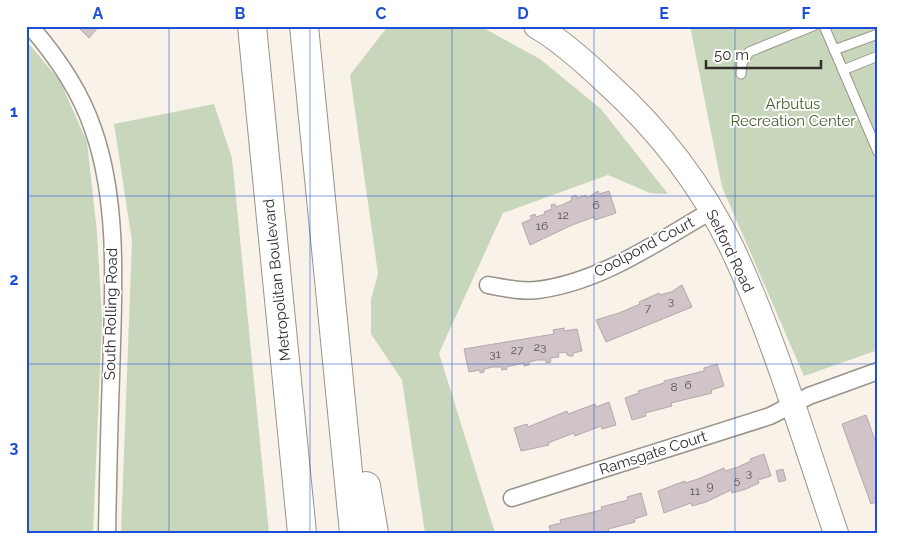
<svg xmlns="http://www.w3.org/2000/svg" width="904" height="559" viewBox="0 0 904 559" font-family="Raleway,sans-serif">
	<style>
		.green { fill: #c8d7bb }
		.building { fill: #d0c4c8; stroke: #b4a8ac }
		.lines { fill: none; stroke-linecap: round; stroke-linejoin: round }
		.lane-casing { stroke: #99948b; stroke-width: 11 }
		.street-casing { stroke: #99948b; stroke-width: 19 }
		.secondary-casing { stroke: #99948b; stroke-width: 26 }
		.highway-casing { stroke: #99948b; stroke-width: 30 }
		.lane { stroke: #fff; stroke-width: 9 }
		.street { stroke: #fff; stroke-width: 16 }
		.secondary { stroke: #fff; stroke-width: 24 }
		.highway { stroke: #fff; stroke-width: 28 }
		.grid { fill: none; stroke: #1d4ed8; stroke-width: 1; stroke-opacity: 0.55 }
		.labels { text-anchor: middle; stroke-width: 4; stroke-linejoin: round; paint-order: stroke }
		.number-label { font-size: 12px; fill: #595452 }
		.park-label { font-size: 15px; fill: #475f2d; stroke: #fff }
		.street-label { font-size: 15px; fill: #312e2b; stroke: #fff }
		.neatline { fill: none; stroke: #1d4ed8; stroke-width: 2 }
		.grid-label { font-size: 16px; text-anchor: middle; font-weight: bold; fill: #1d4ed8 }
	</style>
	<rect width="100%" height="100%" fill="#f8f2e9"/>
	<!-- green -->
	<g class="green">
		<path d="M 388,26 L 480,26 L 540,59 L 601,109 L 668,194 L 650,193 L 608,175 L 503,213 L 439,353 L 495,533 L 425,533 L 402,380 L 371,334 L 371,299 L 378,274 L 350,75 Z"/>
		<path d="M 690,26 L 878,26 L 878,350 L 804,376 L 722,187 Z"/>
		<path d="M 26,45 L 30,45 L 60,81 L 87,142 L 97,232 L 102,320 L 93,533 L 26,533 Z"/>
		<path d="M 214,104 L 232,158 L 269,533 L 121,533 L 132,241 L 114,124 Z"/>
	</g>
	<!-- building -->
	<g class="building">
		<path d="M 77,26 L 99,26 L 89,38 Z"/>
		<path d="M 598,191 L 599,194 L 609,191 L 616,213 L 595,220 L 594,217 L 572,225 L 530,245 L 522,223 L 532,219 L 530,216 L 535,214 L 536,217 L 545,214 L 544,212 L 552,209 L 551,205 L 555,204 L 556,207 L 564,204 L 572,200 L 571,197 L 576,195 L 577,198 L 586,195 L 587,198 Z"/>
		<path d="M 682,285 L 692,307 L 606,342 L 596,320 L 619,313 L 640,304 L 639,302 L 659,293 L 660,295 L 671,292 Z"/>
		<path d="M 564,328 L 564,331 L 577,329 L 582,351 L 573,353 L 573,356 L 570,356 L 567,355 L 566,352 L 558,353 L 559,357 L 550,358 L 551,362 L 546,363 L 546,360 L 537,360 L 529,362 L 529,365 L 524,366 L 524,363 L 506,367 L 507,369 L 502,370 L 501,367 L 493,367 L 484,369 L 484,372 L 480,373 L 480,370 L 469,372 L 464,349 L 554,334 L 553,330 Z"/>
		<path d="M 717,364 L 724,386 L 711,390 L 712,393 L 671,403 L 672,406 L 645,413 L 646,416 L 632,420 L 625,398 L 639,393 L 638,391 L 664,383 L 664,381 L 704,371 L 704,368 Z"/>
		<path d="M 609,402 L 616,425 L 602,429 L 601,426 L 575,436 L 574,433 L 548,443 L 549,445 L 521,451 L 514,428 L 527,424 L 528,427 L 567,411 L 568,414 L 595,404 L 596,407 Z"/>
		<path d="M 866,415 L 876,443 L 878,442 L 878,501 L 871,504 L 842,424 Z"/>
		<path d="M 764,454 L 771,476 L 758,480 L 759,483 L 746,489 L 732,493 L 731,490 L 706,502 L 692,506 L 691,503 L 664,513 L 658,491 L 685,481 L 685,483 L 698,479 L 724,468 L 725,471 L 738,467 L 751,461 L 750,459 Z"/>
		<path d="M 783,469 L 786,480 L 779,482 L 776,471 Z"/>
		<path d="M 641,493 L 647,515 L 634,519 L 635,522 L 608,529 L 609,532 L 605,533 L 551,533 L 549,526 L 561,523 L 560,520 L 602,510 L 601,507 L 628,500 L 627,497 Z"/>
	</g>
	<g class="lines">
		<defs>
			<g id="lane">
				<path d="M 824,26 L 878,152"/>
				<path d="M 834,50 L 878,34"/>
				<path d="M 843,70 L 878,56"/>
				<path d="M 741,74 L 742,63 L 749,52 L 813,26"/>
			</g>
			<g id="street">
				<path d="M 30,26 C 57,57 80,90 93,129 C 120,204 113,299 111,377 C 109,429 108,481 107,533"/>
				<path d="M 488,285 C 504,288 521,292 537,290 C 601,282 657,242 711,211"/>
				<path d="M 512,498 L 770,416 L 809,396 L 878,371"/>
			</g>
			<path id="secondary" d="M 536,26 C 562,41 586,63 607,83 C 658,129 702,186 732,248 C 774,337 804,440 836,533"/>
			<g id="highway">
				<path d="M 252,26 L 302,533"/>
				<path d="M 304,26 L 354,533"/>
				<path d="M 366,486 L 374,533"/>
			</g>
		</defs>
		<!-- lane casing -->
		<use href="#lane" class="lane-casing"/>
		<!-- street casing -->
		<use href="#street" class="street-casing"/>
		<!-- secondary casing -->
		<use href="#secondary" class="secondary-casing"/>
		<!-- highway casing -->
		<use href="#highway" class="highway-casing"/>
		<!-- lane -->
		<use href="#lane" class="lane"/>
		<!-- street -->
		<use href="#street" class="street"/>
		<!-- secondary -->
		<use href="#secondary" class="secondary"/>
		<!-- highway -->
		<use href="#highway" class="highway"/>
	</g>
	<!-- grid -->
	<path class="grid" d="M 169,26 L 169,533M 310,26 L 310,533M 452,26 L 452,533M 594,26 L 594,533M 735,26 L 735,533M 26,196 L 878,196M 26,364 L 878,364"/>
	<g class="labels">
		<!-- number labels -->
		<g class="number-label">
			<text x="596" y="209">6</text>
			<text x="563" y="219">12</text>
			<text x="542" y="230">16</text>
			<text x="671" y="305">3</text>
			<text x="648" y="312">7</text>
			<text x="540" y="351">23</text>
			<text x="517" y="354">27</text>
			<text x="495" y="358">31</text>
			<text x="688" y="389">6</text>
			<text x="674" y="391">8</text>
			<text x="749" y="477">3</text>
			<text x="737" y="484">5</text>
			<text x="710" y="490">9</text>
			<text x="695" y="495">11</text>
		</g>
		<!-- park labels -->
		<g class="park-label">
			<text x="793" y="109">Arbutus<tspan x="793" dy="17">Recreation Center</tspan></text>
		</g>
		<!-- street labels -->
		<g class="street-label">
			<text transform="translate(644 247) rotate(-28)" y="5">Coolpond Court</text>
			<text transform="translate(730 251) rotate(64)" y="5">Selford Road</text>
			<text transform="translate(277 280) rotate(-96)" y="5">Metropolitan Boulevard</text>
			<text transform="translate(111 314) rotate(-89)" y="5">South Rolling Road</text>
			<text transform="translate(653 453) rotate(-18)" y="5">Ramsgate Court</text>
		</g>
	</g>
	<!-- border -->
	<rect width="904" height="559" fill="none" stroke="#ffffff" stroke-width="55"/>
	<!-- scale -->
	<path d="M706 60v8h115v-8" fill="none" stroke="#312e2b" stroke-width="2.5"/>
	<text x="714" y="60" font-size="15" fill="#312e2b" stroke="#ffffff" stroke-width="4" paint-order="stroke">50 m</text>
	<rect x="28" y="28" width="848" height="504" class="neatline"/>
	<g class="grid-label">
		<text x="98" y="19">A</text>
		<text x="240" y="19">B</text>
		<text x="381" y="19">C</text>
		<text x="523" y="19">D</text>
		<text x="664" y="19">E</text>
		<text x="806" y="19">F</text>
		<text x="14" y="117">1</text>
		<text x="14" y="285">2</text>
		<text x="14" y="453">3</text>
	</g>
</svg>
